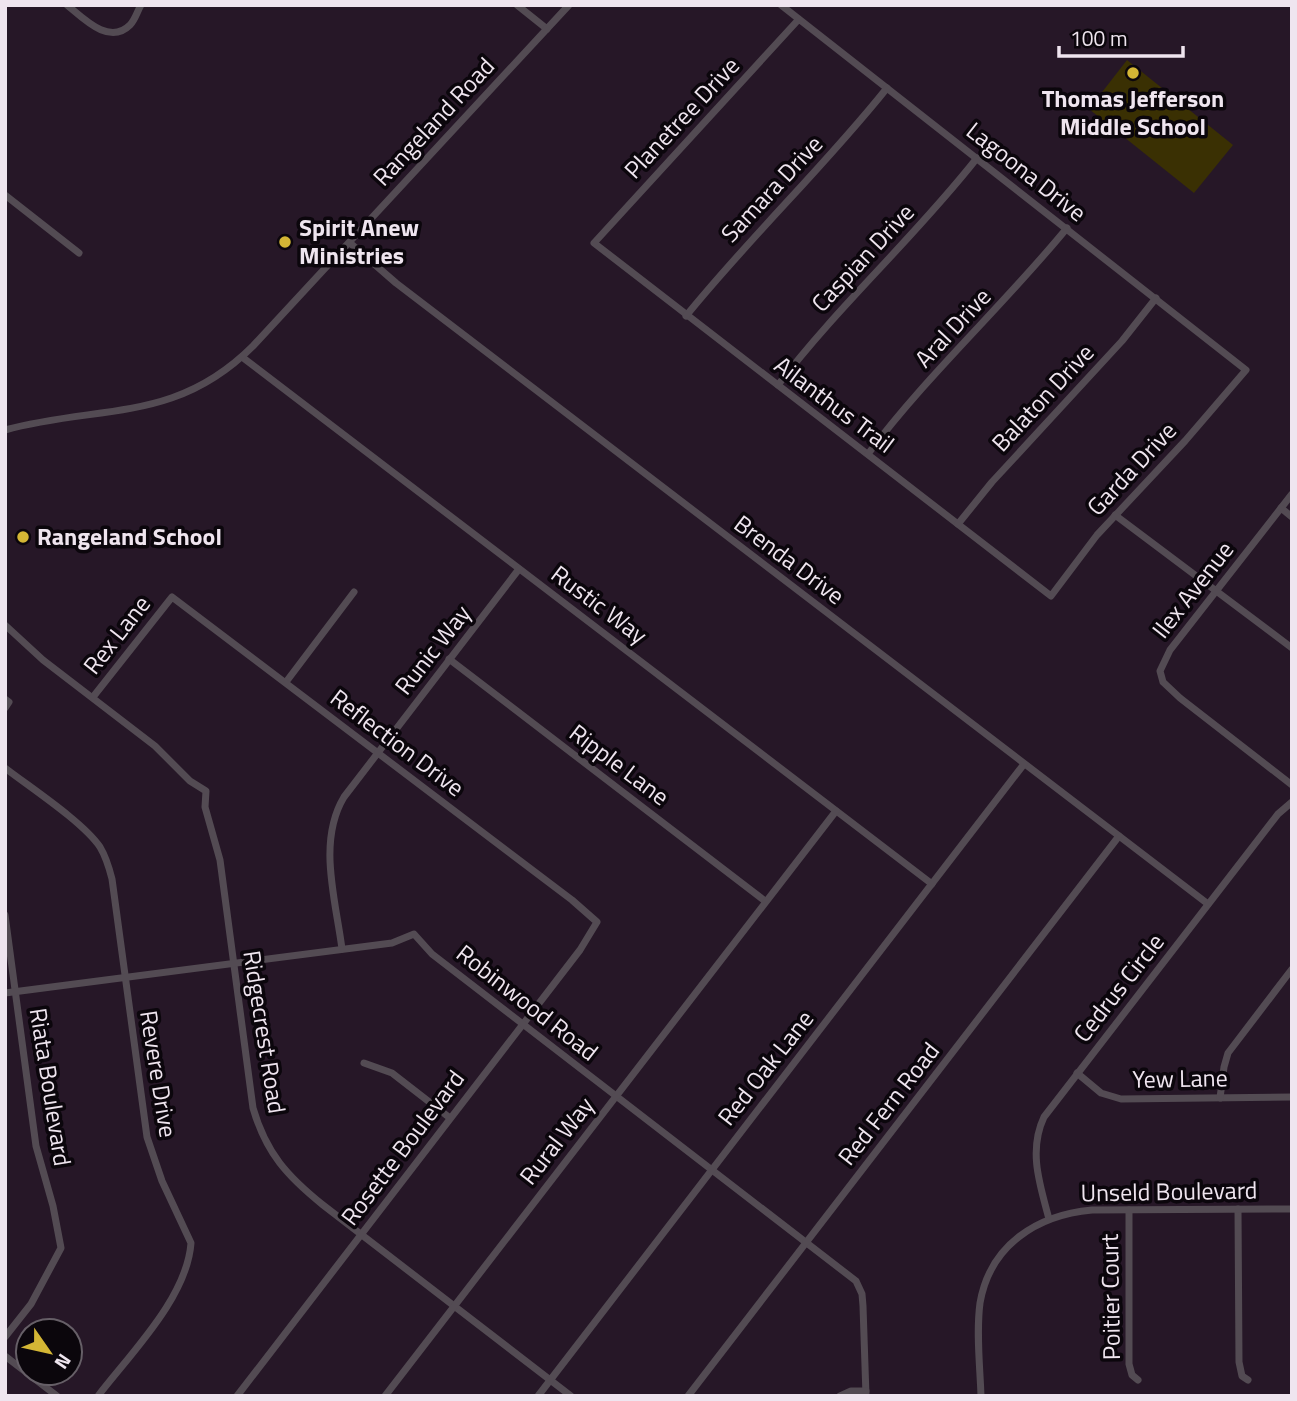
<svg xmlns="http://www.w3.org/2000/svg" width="1297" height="1401" viewBox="0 0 1297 1401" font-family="'Titillium Web',sans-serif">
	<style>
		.green { fill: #3a3003 }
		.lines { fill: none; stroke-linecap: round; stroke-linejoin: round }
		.minor { stroke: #534b53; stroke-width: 7 }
		.poi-dot { fill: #d4b635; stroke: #0b060c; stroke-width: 2.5 }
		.labels { text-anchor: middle; stroke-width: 7; stroke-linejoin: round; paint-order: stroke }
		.poi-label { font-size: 24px; font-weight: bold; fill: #efe5ef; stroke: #0b060c; text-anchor: start }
		.street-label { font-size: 24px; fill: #efe5ef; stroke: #0b060c }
	</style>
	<rect width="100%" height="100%" fill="#261727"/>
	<!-- green -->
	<path class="green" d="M 1127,60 L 1233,145 L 1194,193 L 1089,109 Z"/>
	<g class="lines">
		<!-- minor -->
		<g class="minor">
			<path d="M 67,5 C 83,18 109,46 130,25 C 135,20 137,12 141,5"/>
			<path d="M 517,5 L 547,29"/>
			<path d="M 781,5 L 1246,370 L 1185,441 L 1097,535 L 1051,596 L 594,243 L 799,19"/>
			<path d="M 5,195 L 79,253"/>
			<path d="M 350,243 L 396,283 L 1208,904"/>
			<path d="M 686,316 C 750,237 824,167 887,88"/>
			<path d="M 242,357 L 932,884"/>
			<path d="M 778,385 C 839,305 915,237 977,158"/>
			<path d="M 5,430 C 100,404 175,424 253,346 L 569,5"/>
			<path d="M 868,454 C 928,374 1003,306 1067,228"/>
			<path d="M 1292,494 L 1170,650 L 1160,671 L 1163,682 L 1180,698 L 1292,785"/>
			<path d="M 1281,508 L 1292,517"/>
			<path d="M 1115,515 L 1292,648"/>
			<path d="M 958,524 L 992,482 L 1122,341 L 1156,298"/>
			<path d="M 5,625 L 43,660 L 155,746 L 190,781 L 206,791 L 205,807 L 220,860 L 253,1108 C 266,1153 287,1176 323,1205 L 571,1396"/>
			<path d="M 449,659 L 765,901"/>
			<path d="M 286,682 L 354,592"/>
			<path d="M 93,697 L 172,597 L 572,900 L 597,922 L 580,950 L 237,1396"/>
			<path d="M 5,699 L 9,702 L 5,708"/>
			<path d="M 5,768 C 31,788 83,822 100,847 C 106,857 109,867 112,879 L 147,1137 L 162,1181 L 191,1243 C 187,1298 130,1354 98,1396"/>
			<path d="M 5,915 L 36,1146 L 53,1206 L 61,1248 L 31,1304 L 5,1337"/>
			<path d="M 342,949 C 336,901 317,842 344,797 L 519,569"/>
			<path d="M 5,993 L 392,943 L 414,934 L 432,954 L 856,1281 L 862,1294 L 863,1306 L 866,1396"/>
			<path d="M 364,1063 L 392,1073 L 450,1118"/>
			<path d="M 1077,1073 L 1101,1093 L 1121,1099 L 1292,1097"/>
			<path d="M 1220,1098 L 1224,1067 L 1228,1053 L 1292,969"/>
			<path d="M 1238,1209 L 1239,1362 L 1242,1376 L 1248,1380"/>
			<path d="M 1129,1210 L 1129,1364 L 1132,1375 L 1138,1380"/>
			<path d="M 1049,1219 C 1040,1185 1028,1151 1044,1117 L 1278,814 L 1292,802"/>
			<path d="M 5,1356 L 57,1396"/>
			<path d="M 385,1396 L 836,811"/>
			<path d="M 538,1396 L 1024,764"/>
			<path d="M 688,1396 L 1119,836"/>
			<path d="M 840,1396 L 851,1391 L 866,1391"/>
			<path d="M 981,1396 C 980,1366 976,1333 980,1303 C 990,1245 1037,1215 1092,1210 L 1292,1209"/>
		</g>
	</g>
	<!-- markers -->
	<g class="poi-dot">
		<circle cx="1133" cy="73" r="7"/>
		<circle cx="285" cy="242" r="7"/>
		<circle cx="23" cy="537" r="7"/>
	</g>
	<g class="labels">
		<!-- poi labels -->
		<g class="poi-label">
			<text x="1133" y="107" text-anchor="middle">Thomas Jefferson<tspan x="1133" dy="28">Middle School</tspan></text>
			<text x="299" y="236">Spirit Anew<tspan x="299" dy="28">Ministries</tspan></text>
			<text x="37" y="545">Rangeland School</text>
		</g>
		<!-- street labels -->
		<g class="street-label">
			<text transform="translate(682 118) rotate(-47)" y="8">Planetree Drive</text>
			<text transform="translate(434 122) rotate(-47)" y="8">Rangeland Road</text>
			<text transform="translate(1026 172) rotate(38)" y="8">Lagoona Drive</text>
			<text transform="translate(772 189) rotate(-47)" y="8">Samara Drive</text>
			<text transform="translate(863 258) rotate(-47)" y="8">Caspian Drive</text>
			<text transform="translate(953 328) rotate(-47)" y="8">Aral Drive</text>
			<text transform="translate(1043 398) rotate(-47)" y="8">Balaton Drive</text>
			<text transform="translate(834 405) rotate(37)" y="8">Ailanthus Trail</text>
			<text transform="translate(1132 469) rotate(-47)" y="8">Garda Drive</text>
			<text transform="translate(789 560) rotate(37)" y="8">Brenda Drive</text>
			<text transform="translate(1193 590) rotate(-52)" y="8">Ilex Avenue</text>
			<text transform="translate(599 605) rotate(37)" y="8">Rustic Way</text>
			<text transform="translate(117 635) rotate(-52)" y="8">Rex Lane</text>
			<text transform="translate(433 650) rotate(-52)" y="8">Runic Way</text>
			<text transform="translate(397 743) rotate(37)" y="8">Reflection Drive</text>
			<text transform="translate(619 765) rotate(37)" y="8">Ripple Lane</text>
			<text transform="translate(1119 988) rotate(-52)" y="8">Cedrus Circle</text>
			<text transform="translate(527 1003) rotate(38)" y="8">Robinwood Road</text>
			<text transform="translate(264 1032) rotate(81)" y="8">Ridgecrest Road</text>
			<text transform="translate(766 1068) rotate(-52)" y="8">Red Oak Lane</text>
			<text transform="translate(158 1074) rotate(81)" y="8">Revere Drive</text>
			<text transform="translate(1180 1079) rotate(-1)" y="8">Yew Lane</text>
			<text transform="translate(50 1087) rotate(81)" y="8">Riata Boulevard</text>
			<text transform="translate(889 1104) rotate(-52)" y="8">Red Fern Road</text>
			<text transform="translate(557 1141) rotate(-52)" y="8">Rural Way</text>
			<text transform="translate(403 1148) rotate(-53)" y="8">Rosette Boulevard</text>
			<text transform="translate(1169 1192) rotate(-1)" y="8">Unseld Boulevard</text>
			<text transform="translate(1111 1297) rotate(-91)" y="8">Poitier Court</text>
		</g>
	</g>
	<!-- border -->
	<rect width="1297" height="1401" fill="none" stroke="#efe5ef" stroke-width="14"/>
	<!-- north arrow -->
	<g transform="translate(49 1352) rotate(124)"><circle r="33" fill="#0b060c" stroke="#665f67" stroke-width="2"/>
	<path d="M0-5L12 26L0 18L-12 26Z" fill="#d4b635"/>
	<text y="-10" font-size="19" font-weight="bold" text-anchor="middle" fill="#efe5ef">N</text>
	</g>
	<!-- scale -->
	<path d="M1059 46v10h124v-10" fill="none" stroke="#efe5ef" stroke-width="3.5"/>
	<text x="1070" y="46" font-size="21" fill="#efe5ef" stroke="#0b060c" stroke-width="5" paint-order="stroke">100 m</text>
</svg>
